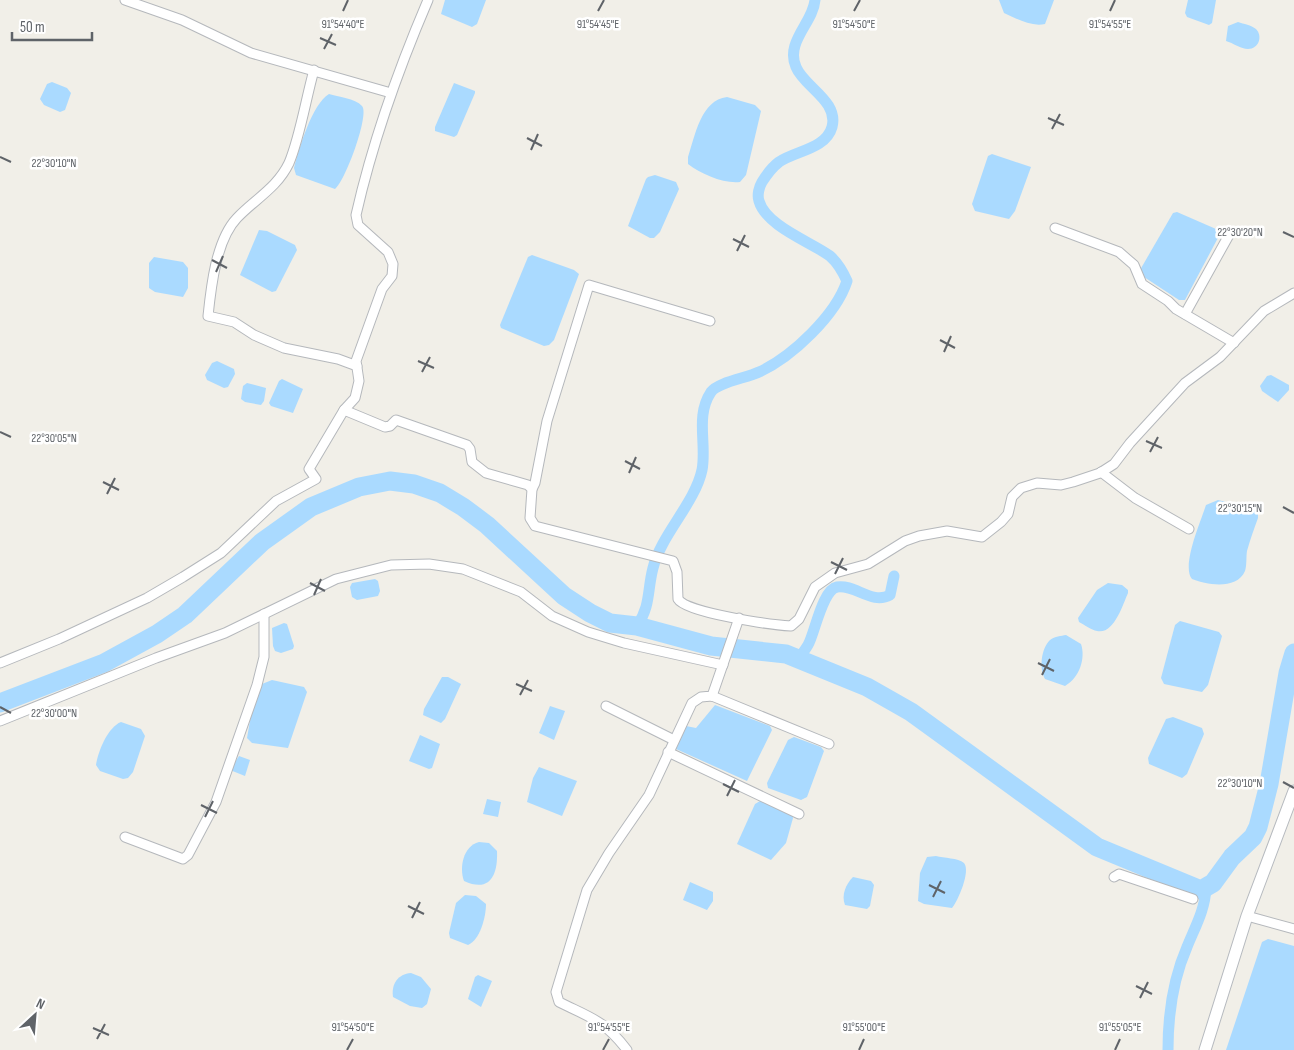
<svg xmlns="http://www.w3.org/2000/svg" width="1294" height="1050" viewBox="0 0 1294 1050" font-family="'Sofia Sans Condensed',sans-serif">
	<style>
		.water { fill: #aadaff }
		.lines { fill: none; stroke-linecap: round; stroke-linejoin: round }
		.canal { stroke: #aadaff; stroke-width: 11 }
		.river { stroke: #aadaff; stroke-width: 19 }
		.street-casing { stroke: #b5b8bc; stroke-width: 11 }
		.secondary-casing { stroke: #b6babf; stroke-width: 13 }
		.street { stroke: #fff; stroke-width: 9 }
		.secondary { stroke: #fff; stroke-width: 11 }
		.ticks { fill: none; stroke: #5f6368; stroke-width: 2 }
		.ticks-label { font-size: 12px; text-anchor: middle; fill: #5f6368; stroke: #fff; stroke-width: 5; stroke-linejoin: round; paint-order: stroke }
	</style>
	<rect width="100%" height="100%" fill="#f1efe8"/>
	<!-- water -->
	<g class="water">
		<path d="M 445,0 L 486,0 L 477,24 L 472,27 L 441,14 Z"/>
		<path d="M 999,0 L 1054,0 L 1045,24 C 1031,27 1017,19 1004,13 Z"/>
		<path d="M 1188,0 L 1216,0 L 1212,23 L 1209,25 L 1187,17 L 1185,13 Z"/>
		<path d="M 1238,22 C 1244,24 1251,25 1256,29 C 1263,36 1259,49 1248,49 C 1241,49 1233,43 1226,41 L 1228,26 Z"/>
		<path d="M 52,82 L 67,88 L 71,93 L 65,110 L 60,112 L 44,105 L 40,99 L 47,84 Z"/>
		<path d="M 454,83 L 475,91 L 475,93 L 457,135 L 454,137 L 435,131 L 435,127 Z"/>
		<path d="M 329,94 C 338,97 355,98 362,106 C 370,114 345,182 335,189 L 296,175 L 294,168 C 299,149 312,104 329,94 Z"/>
		<path d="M 727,97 L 755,105 L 761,111 L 746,175 L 740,182 C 724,184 701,174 688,164 L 688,157 C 695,136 701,100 727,97 Z"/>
		<path d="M 992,154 L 1031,167 L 1015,211 L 1009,219 L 975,211 L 972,204 L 988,156 Z"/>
		<path d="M 655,175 L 676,182 L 679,189 L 660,232 L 654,238 L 650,238 L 628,226 L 646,179 L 648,177 Z"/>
		<path d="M 1177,212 L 1216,229 L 1220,234 L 1185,300 L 1179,300 L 1141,275 L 1140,270 L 1173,213 Z"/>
		<path d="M 259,230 L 267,231 L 295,245 L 297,250 L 276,291 L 272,292 L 240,275 Z"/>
		<path d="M 532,255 L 574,270 L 579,274 L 554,340 L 549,345 L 544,346 L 501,328 L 500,325 L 528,257 Z"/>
		<path d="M 154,257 L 183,262 L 188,268 L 188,288 L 183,297 L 155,292 L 149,288 L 149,263 Z"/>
		<path d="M 217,361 L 234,369 L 235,374 L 228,387 L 224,388 L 207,380 L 205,375 L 212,363 Z"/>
		<path d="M 1271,375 L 1289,385 L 1289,390 L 1278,402 L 1262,391 L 1260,386 L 1267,376 Z"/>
		<path d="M 282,379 L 303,389 L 293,413 L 271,406 L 269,403 L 279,381 Z"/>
		<path d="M 247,383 L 266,388 L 264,401 L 261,405 L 245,402 L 241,399 L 243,386 Z"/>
		<path d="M 1218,500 L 1254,509 L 1258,512 L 1258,518 C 1254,529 1250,540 1247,551 C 1246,557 1247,565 1245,571 C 1237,590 1207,585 1192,579 C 1181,566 1201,521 1206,505 Z"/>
		<path d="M 375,579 L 378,581 L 380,591 L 378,596 L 357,600 L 352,597 L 350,587 L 352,583 Z"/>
		<path d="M 1108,583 L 1122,585 L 1128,590 L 1128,593 C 1123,604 1114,635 1097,631 C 1091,630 1085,625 1079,622 L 1078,618 L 1097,590 Z"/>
		<path d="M 1180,621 L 1219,632 L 1222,636 L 1208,685 L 1202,692 L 1164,684 L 1161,678 L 1175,625 Z"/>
		<path d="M 284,623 L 287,624 L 294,646 L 293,649 L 281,653 L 275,651 L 273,646 L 272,628 Z"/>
		<path d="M 1066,635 L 1081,644 C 1086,659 1079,678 1065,686 L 1045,679 C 1039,668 1041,649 1050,640 C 1055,636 1061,636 1066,635 Z"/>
		<path d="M 442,677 L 448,677 L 461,684 L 445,719 L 441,723 L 423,715 L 424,709 Z"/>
		<path d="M 272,680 L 304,687 L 307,692 L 288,748 L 252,743 L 247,738 L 251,715 L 262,684 Z"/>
		<path d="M 715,705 L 770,726 L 772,730 L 747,781 L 676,749 L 686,726 L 696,728 Z"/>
		<path d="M 550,706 L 565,711 L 554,740 L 539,733 Z"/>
		<path d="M 1173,717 L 1202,728 L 1204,734 L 1187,774 L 1182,778 L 1149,764 L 1148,758 L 1166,719 Z"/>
		<path d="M 121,722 L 141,729 L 145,736 L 133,772 L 128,778 L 123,779 L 100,771 L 96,765 C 98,751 108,727 121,722 Z"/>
		<path d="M 420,735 L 440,744 L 432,768 L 429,769 L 409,761 Z"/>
		<path d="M 794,737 L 821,747 L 824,751 L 807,797 L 801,800 L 768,788 L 767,783 L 788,740 Z"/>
		<path d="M 239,756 L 250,760 L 245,776 L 230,770 Z"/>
		<path d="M 539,767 L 577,781 L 562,816 L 527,802 L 533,778 Z"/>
		<path d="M 487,799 L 501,802 L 498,817 L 483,814 Z"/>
		<path d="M 760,801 L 792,815 L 793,818 L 786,843 L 771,860 L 737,844 L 755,804 Z"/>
		<path d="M 479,842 L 489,843 L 497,851 C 498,875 490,893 464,881 C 459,868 463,846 479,842 Z"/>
		<path d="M 936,856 C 944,858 958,858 964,863 C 971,871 958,901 952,908 L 924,904 L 918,901 L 920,873 L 927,857 Z"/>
		<path d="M 853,877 L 871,881 L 874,885 L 870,906 L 867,909 L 845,905 C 841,895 846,884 853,877 Z"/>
		<path d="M 690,882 L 713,892 L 713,901 L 707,910 L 683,900 Z"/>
		<path d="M 465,895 L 476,896 L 486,904 C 486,917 480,940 468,945 L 450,938 L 449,933 L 456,903 Z"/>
		<path d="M 1268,939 L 1294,946 L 1294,1050 L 1226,1050 L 1262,942 Z"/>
		<path d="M 411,973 L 421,977 L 431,989 L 427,1004 L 422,1008 L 410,1006 L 393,997 C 391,984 398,974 411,973 Z"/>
		<path d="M 478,975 L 492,981 L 481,1007 L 468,999 L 475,977 Z"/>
	</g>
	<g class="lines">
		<!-- canal -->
		<g class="canal">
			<path d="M 637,626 C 651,605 647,591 653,568 C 661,535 695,503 702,470 C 707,444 695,416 711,392 C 718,382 747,378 759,372 C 792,357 836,315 847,281 C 843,272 838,263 830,256 C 811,242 766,226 759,201 C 757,195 759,187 762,182 C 767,174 771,168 779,162 C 795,151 826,149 832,127 C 839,101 804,87 796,67 C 785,42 813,23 815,0"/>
			<path d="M 799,658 C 802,654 805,650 808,645 C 815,633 822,590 837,587 C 855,584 872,605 890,595 L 894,576"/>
			<path d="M 1168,1050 C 1168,1015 1173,979 1187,947 C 1195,927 1205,910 1206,888"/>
		</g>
		<!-- river -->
		<path class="river" d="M 0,703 L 104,663 L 157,634 L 185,615 L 262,542 L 311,507 L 359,487 L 390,481 L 414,484 L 440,493 L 463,507 L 487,525 L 564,596 L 590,613 L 610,623 L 637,626 L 711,646 L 786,654 L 867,687 L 911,712 L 1097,847 L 1201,890 L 1213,883 L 1232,857 L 1253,837 L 1258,827 L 1269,784 L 1288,673 L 1294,653"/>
		<defs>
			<g id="street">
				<path d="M 125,0 L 182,20 L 251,53 L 391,93"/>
				<path d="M 314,70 C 306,98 300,137 289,163 C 277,188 255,199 237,218 C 216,240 211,287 208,316 L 234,322 L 254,335 L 284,348 L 338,359 L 357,366"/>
				<path d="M 1055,228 L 1119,252 L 1134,265 L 1142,284 L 1168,301 L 1176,309 L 1234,343"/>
				<path d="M 1185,314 L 1229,235"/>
				<path d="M 344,410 L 355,398 L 359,381 L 356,361 L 382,289 L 392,276 L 393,264 L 388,252 L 358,225 L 356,215 C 373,140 398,70 428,0"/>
				<path d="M 1101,472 L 1135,498 L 1189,529"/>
				<path d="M 532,489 L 535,483 L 547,421 L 589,285 L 710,321"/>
				<path d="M 0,663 L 59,639 L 147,598 L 183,577 L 221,553 L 276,501 L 316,479 L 309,469 L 344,410 L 385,427 L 390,426 L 396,420 L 467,445 L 470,449 L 472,462 L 486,473 L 528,485 L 532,489 L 530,518 L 535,526 L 673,561 L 677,572 L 678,599 C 686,613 773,625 791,626 L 799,619 L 815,587 L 835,573 L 868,564 L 905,541 L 919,536 L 947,531 L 982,537 L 1001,522 L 1008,514 L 1012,497 L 1021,488 L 1037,483 L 1061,485 L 1073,482 L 1100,473 L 1114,464 L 1130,443 L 1185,383 L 1220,357 L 1264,311 L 1294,293"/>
				<path d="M 712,696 L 829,744"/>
				<path d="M 606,706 L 674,740"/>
				<path d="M 0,721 L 156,658 L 225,633 L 336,579 L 391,565 L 429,564 L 463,569 L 521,592 L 552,616 L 588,632 L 624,643 L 723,665"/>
				<path d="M 668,752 L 799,814"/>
				<path d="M 125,837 L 183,859 L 188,855 L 216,802 L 257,685 L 264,657 L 264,614"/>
				<path d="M 1114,877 L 1119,874 L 1193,899"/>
				<path d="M 1247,916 L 1294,929"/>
				<path d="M 627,1050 C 604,1020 591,1018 559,1002 L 556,992 L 587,890 L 609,853 L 649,795 L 692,703 L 701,697 L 712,696 L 739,618"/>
			</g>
			<path id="secondary" d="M 1205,1050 L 1247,916 L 1294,791"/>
		</defs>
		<!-- street casing -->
		<use href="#street" class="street-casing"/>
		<!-- secondary casing -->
		<use href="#secondary" class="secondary-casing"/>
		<!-- street -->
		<use href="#street" class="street"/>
		<!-- secondary -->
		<use href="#secondary" class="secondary"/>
	</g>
	<!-- ticks -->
	<path class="ticks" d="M 343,11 L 348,0M 598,11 L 604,0M 854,11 L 860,0M 1110,11 L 1115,0M 320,38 L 336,45M 324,49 L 332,34M 1048,118 L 1064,125M 1052,129 L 1060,114M 527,138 L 542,146M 531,150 L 538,134M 0,157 L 11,162M 1283,232 L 1294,237M 733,239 L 749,247M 737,251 L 745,235M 212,260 L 227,268M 216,272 L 223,256M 940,340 L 955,348M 944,352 L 951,336M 418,361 L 434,368M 422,372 L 430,357M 0,432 L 11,437M 1146,441 L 1162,448M 1150,452 L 1158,437M 625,461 L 640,469M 629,473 L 636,457M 103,482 L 119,490M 107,494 L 115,478M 1283,507 L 1294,513M 831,562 L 847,570M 835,574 L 843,558M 310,583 L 325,591M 314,595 L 321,579M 1038,663 L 1054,671M 1042,675 L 1050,659M 516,684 L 532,691M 520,695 L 528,680M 0,707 L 11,713M 1283,782 L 1294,788M 723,784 L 739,792M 727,796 L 735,780M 201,805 L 217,813M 205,817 L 213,801M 929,885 L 945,893M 933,897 L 941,881M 408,906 L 424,914M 412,918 L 420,902M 1136,986 L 1152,994M 1140,998 L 1148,982M 93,1028 L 109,1035M 97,1039 L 105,1024M 347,1050 L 353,1039M 603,1050 L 609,1039M 859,1050 L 864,1039M 1115,1050 L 1120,1039"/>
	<g class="ticks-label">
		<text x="343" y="28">91°54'40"E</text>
		<text x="598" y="28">91°54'45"E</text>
		<text x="854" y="28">91°54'50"E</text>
		<text x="1110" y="28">91°54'55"E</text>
		<text x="54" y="167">22°30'10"N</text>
		<text x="1240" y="236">22°30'20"N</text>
		<text x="54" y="442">22°30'05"N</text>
		<text x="1240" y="512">22°30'15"N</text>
		<text x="54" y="717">22°30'00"N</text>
		<text x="1240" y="787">22°30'10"N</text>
		<text x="353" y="1031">91°54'50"E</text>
		<text x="609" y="1031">91°54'55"E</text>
		<text x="864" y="1031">91°55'00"E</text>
		<text x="1120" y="1031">91°55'05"E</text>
	</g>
	<!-- north arrow -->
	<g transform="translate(35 1015) rotate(26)" stroke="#ffffff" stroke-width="4" paint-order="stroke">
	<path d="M0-4L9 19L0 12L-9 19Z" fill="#5f6368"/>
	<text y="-8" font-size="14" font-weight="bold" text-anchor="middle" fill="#5f6368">N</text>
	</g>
	<!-- scale -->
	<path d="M12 32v8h80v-8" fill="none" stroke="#5f6368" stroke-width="2.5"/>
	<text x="20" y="32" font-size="15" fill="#5f6368" stroke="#ffffff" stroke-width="4" paint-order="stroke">50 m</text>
</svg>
